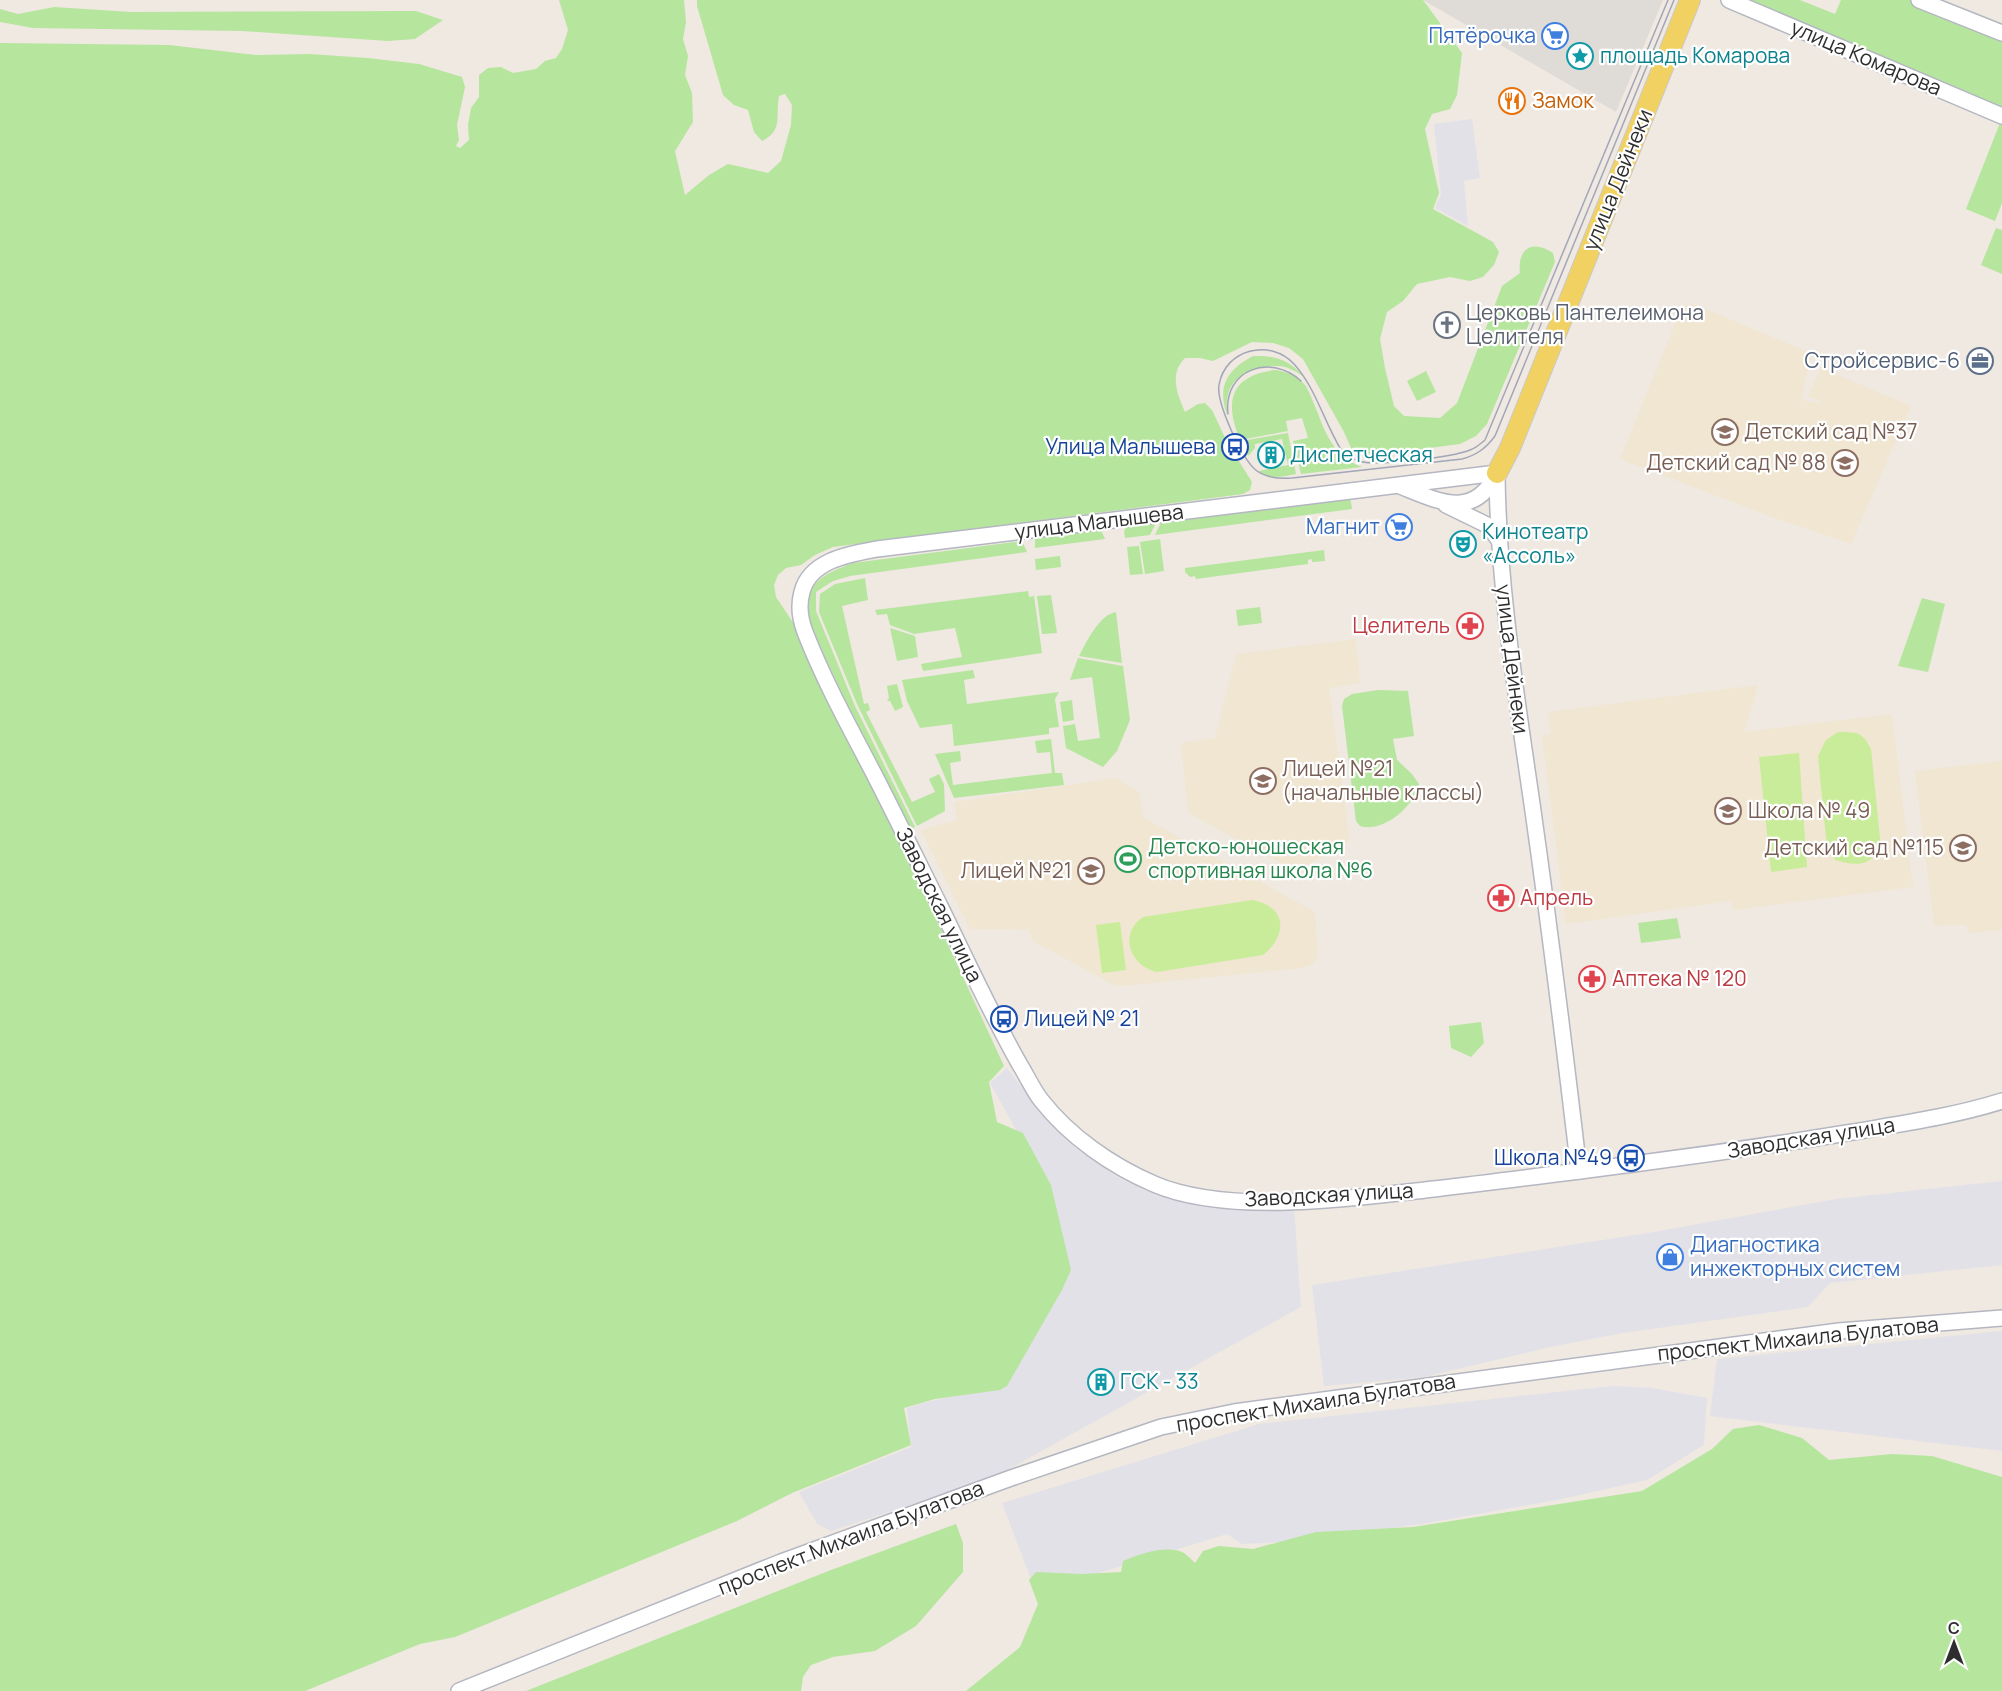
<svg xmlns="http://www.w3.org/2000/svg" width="2002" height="1691" viewBox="0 0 2002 1691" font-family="Manrope,sans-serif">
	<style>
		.industrial { fill: #e3e1e8 }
		.education { fill: #f0e6d1 }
		.green { fill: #b6e59e }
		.pitch { fill: #c9ec9a }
		.plaza { fill: #dfdcd8 }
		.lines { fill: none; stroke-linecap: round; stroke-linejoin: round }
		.minor-casing { stroke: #b4b7c1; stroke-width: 18 }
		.major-casing { stroke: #c9c9c9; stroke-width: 22 }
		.minor { stroke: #fff; stroke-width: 15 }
		.major { stroke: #f2d163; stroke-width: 20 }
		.tram { stroke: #a3a6b8; stroke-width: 1.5 }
		.labels { text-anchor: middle; stroke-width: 4.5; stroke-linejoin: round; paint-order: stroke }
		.shop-label { font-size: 21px; fill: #366cbe; stroke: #fff; text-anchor: end }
		.culture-label { font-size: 21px; fill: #0d838f; stroke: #fff; text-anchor: start }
		.street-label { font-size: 21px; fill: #2e2e2e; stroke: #fff }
		.food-label { font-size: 21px; fill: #c56008; stroke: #fff; text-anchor: start }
		.worship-label { font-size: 21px; fill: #5b616d; stroke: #fff; text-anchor: start }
		.service-label { font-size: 21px; fill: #4e5e75; stroke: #fff; text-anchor: end }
		.education-label { font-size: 21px; fill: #785e54; stroke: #fff; text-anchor: start }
		.transit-label { font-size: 21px; fill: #164399; stroke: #fff; text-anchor: end }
		.health-label { font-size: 21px; fill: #be3a42; stroke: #fff; text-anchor: start }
		.leisure-label { font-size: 21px; fill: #27864d; stroke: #fff; text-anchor: start }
	</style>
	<rect width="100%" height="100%" fill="#efe9e1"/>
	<!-- industrial -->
	<g class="industrial">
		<path d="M 1472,119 L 1480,178 L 1464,181 L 1468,226 L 1435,208 L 1441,195 L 1434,124 Z"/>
		<path d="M 1007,1068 L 1047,1120 L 1077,1149 L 1114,1175 L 1144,1190 L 1167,1198 L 1225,1206 L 1294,1207 L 1301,1307 L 993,1478 L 831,1531 L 817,1524 L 799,1492 L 911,1447 L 907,1408 L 930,1401 L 1003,1387 L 1041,1175 L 990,1083 Z"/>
		<path d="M 2002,1181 L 2002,1265 L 1830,1283 L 1808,1307 L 1623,1333 L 1555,1346 L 1424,1377 L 1324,1386 L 1312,1285 L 1648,1233 L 1836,1199 Z"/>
		<path d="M 2002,1331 L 2002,1451 L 1710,1416 L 1717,1359 Z"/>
		<path d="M 1613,1386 L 1652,1388 L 1707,1398 L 1704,1445 L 1647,1480 L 1557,1500 L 1422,1524 L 1285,1542 L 1242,1544 L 1227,1534 L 1036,1592 L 1002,1503 L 1259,1424 Z"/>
	</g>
	<!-- education -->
	<g class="education">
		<path d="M 1693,304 L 1806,351 L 1811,357 L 1801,400 L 1825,404 L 1808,396 L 1821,368 L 1911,406 L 1851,544 L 1780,520 L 1620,459 L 1682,307 Z"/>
		<path d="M 1356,639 L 1360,683 L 1329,688 L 1350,840 L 1297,871 L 1188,813 L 1181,743 L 1215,738 L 1236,654 Z"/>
		<path d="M 1758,685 L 1744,732 L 1892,714 L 1913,887 L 1733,910 L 1731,901 L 1566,924 L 1542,736 L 1551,734 L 1548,712 Z"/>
		<path d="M 2002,761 L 2002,930 L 1968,933 L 1966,925 L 1934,926 L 1915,771 Z"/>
		<path d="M 1116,778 L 1139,792 L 1144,818 L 1315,912 L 1318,955 L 1313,964 L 1302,968 L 1120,986 L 1114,985 L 1033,941 L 1029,930 L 970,929 L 921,830 L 957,820 L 955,802 Z"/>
	</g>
	<!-- green -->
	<g class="green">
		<path d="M 559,0 L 684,0 L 686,22 L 683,39 L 688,56 L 685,75 L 692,93 L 693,122 L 675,151 L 685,195 L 709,175 L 728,164 L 768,173 L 781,161 L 791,125 L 792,105 L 785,94 L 779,96 C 775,116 784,130 762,141 L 754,132 L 748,110 L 734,105 L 723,95 L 697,6 L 697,0 L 1423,0 L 1462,53 L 1457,95 L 1450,109 L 1432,114 L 1425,129 L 1439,193 L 1433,209 L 1493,242 L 1499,252 L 1494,265 L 1483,277 L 1470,281 L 1450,277 L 1417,284 L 1403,301 L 1387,312 L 1380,339 L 1385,368 L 1394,406 L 1404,416 L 1440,418 L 1457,403 L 1502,286 L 1520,273 C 1517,248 1533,239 1553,253 L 1555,262 L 1487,424 L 1476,436 L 1460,444 L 1368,456 L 1351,448 L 1344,432 L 1303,359 L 1289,348 L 1273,343 L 1252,342 L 1213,361 L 1200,358 L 1185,358 C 1169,374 1177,393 1185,412 L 1198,404 L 1205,403 L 1212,410 L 1227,442 L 1252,482 L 1250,490 L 1243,494 L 833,547 L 815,555 L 801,565 L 786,568 L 778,575 L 774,585 L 776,597 L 796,627 L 940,927 L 1004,1066 L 989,1082 L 997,1122 L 1023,1133 L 1051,1185 L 1071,1270 L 1062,1290 L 1007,1386 L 1000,1390 L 935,1399 L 904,1408 L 911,1445 L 792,1493 L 737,1521 L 455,1637 L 420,1644 L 305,1691 L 0,1691 L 0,43 L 169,45 L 256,55 L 310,54 L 368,58 L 419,64 L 462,77 L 465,87 L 457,125 L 459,140 L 456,146 L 460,148 L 469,140 L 468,125 L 471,108 L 479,97 L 479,75 L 488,68 L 501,67 L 513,73 L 536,69 L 545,61 L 556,58 L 562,49 L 568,30 Z"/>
		<path d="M 1738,0 L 1800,0 L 1835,14 L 1841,0 L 1910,0 L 2002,37 L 2002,109 Z"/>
		<path d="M 54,7 L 131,12 L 416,11 L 443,20 L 415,39 L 388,41 L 242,31 L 33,28 L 0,22 L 0,9 L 18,14 Z"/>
		<path d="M 2000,123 L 2002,124 L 2002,203 L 1995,221 L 1966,209 Z"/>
		<path d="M 1996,228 L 2002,230 L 2002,274 L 1981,265 Z"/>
		<path d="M 1253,356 C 1274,355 1290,360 1303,376 C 1295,371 1287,366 1277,366 C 1259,365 1235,374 1229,391 C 1226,399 1227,407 1227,415 C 1217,386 1227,370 1253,356 Z"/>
		<path d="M 1275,370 C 1289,372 1297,376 1306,386 C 1323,419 1325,453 1362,467 L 1301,474 L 1293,441 L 1308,438 L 1302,418 L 1286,421 L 1288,431 L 1240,440 C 1224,401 1230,376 1275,370 Z"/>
		<path d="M 1426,371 L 1436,392 L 1417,401 L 1407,381 Z"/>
		<path d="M 1288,433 L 1296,474 C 1284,476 1269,481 1259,471 L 1288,465 L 1282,439 L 1255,444 L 1255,448 L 1248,456 L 1241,441 Z"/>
		<path d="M 1350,496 L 1352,509 L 1155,535 L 1162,520 Z"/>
		<path d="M 1157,521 L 1150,535 L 1125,538 L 1124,531 L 1128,525 Z"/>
		<path d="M 1101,530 L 1105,539 L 1035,548 L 1035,538 Z"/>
		<path d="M 1160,539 L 1164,571 L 1145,574 L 1140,542 Z"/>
		<path d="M 1022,541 L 1027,552 L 850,576 L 833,581 L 816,592 L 816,611 L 855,706 L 915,827 L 911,830 L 860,733 L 813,631 C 799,589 816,576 853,563 Z"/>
		<path d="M 1139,546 L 1143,574 L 1130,575 L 1127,547 Z"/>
		<path d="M 1324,550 L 1325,561 L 1312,562 L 1312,559 L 1308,560 L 1308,564 L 1196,579 L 1195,576 L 1190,577 L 1185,572 L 1185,568 Z"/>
		<path d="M 1060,556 L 1061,567 L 1036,570 L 1035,559 Z"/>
		<path d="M 865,578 L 868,600 L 842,606 L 864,704 L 868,703 L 870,710 L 866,712 L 912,802 L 935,792 L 929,779 L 939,774 L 944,784 L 945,811 L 917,826 L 857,704 L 819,612 L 820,594 L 835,584 Z"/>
		<path d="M 1028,591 L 1029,597 L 1034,596 L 1042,653 L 923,671 L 921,664 L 962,657 L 955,628 L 914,634 L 890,625 L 887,614 L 877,615 L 875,610 Z"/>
		<path d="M 1051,595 L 1057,633 L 1042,634 L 1037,596 Z"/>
		<path d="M 1922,598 L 1945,604 L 1928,672 L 1898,666 Z"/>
		<path d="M 1260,607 L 1262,623 L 1238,626 L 1236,610 Z"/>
		<path d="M 1116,612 L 1122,663 L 1079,656 C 1086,642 1100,614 1116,612 Z"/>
		<path d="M 890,628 L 915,636 L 918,657 L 897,661 Z"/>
		<path d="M 1078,658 L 1123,666 L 1130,720 L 1117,751 L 1103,767 L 1066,748 L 1063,726 L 1075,724 L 1078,741 L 1100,738 L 1092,677 L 1070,680 Z"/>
		<path d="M 973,670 L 975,678 L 964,680 L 967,704 L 1059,692 L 1055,699 L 1059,727 L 1049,728 L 1049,734 L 954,746 L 952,724 L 920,728 L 907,701 L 902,680 Z"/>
		<path d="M 897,684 L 903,707 L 895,711 L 890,701 L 887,701 L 889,698 L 887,686 Z"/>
		<path d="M 1378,690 L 1408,691 L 1414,736 L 1393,739 L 1397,760 L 1412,774 L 1419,784 C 1414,807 1383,833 1360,826 L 1356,821 L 1342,706 L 1344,699 L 1352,694 Z"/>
		<path d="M 1072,700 L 1074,720 L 1063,722 L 1060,702 Z"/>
		<path d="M 1051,739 L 1055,773 L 1062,773 L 1064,785 L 954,798 L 935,754 L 960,751 L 961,761 L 950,763 L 953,785 L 1052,773 L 1050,752 L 1037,753 L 1035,741 Z"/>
		<path d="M 1677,918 L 1681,938 L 1641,943 L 1638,923 Z"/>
		<path d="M 1481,1022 L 1484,1043 L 1471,1057 L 1451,1048 L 1449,1026 Z"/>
		<path d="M 1759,1425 L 1802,1438 L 1829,1460 L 1892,1454 L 1932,1456 L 2002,1477 L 2002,1691 L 966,1691 L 1020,1647 L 1038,1604 L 1029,1580 L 1036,1572 L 1081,1574 L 1121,1572 L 1123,1561 C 1138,1554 1169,1544 1184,1553 C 1188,1556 1192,1560 1195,1563 L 1203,1551 L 1219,1546 L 1253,1549 L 1316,1532 L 1413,1527 L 1642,1491 L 1712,1449 L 1733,1429 Z"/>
		<path d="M 956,1524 L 963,1543 L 963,1572 L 916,1626 L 875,1651 L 833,1657 L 811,1665 L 803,1677 L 801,1691 L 526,1691 L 831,1570 Z"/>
	</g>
	<!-- pitch -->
	<g class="pitch">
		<path d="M 1838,732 C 1856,732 1862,731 1871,749 L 1881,848 C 1868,867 1856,866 1835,860 L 1827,848 L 1818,756 L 1826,740 Z"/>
		<path d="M 1799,753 L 1807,867 L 1771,872 L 1759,757 Z"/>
		<path d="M 1252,900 C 1287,906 1288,935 1263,955 L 1157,972 C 1130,966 1118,934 1143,917 Z"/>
		<path d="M 1120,922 L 1126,970 L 1102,973 L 1096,925 Z"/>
	</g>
	<!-- plaza -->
	<path class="plaza" d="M 1423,0 L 1663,0 L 1616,112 Z"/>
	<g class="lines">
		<defs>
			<g id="minor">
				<path d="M 1729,0 L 2002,116"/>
				<path d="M 1919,0 L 2002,33"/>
				<path d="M 1497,473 L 877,549 C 850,554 810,560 802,592 C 798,606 800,619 805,632 C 824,681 850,728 874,774 C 897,819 919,864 941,908 C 967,961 991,1014 1020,1065 C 1027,1076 1033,1090 1041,1100 C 1070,1137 1112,1166 1154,1184 C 1228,1216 1355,1198 1434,1189 C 1503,1181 1572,1172 1641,1163 C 1710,1154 1779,1144 1847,1133 C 1899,1124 1951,1117 2002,1101"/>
				<path d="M 1497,473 C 1498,587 1517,699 1533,811 C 1550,931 1565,1051 1579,1171"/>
				<path d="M 1400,486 C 1438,501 1474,521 1497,473"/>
				<path d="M 1446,505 L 1489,526 L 1498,539"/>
				<path d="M 459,1691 L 781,1562 L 1011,1478 L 1161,1427 L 1234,1412 L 1839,1331 L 2002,1318"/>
			</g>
			<path id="major" d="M 1497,473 L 1510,448 L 1690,0"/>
		</defs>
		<!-- minor casing -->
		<use href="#minor" class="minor-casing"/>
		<!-- major casing -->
		<use href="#major" class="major-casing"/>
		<!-- minor -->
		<use href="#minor" class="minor"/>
		<!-- major -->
		<use href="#major" class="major"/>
		<!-- tram -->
		<g class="tram">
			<path d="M 1668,0 L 1485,440 C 1480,444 1476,448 1470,450 C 1452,457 1376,467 1359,461 C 1351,459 1345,454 1340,448 C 1324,421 1315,387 1294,364 C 1270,338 1225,349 1219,385 C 1216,402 1242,460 1257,471 C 1267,478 1280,479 1292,478 L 1462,459 C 1477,455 1486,448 1495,436 L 1674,0"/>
			<path d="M 1228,414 C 1223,369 1271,353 1301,381"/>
		</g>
	</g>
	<!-- icons -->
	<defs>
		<symbol id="supermarket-ring" viewBox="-11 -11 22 22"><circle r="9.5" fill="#fff" stroke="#3f7fe0" stroke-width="1.5"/><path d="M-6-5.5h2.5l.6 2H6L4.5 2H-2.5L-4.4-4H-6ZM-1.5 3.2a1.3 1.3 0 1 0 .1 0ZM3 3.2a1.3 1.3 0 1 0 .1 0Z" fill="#3f7fe0"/></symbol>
		<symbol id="sight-ring" viewBox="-11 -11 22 22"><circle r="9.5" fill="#fff" stroke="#0f9aa8" stroke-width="1.5"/><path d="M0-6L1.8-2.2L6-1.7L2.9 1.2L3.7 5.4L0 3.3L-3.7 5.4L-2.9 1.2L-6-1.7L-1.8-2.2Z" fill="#0f9aa8"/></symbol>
		<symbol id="restaurant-ring" viewBox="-11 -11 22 22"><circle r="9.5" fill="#fff" stroke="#e8710a" stroke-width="1.5"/><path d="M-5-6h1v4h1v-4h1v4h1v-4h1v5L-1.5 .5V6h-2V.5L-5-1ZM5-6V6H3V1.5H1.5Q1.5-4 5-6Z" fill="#e8710a"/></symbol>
		<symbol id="church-ring" viewBox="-11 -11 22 22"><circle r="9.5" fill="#fff" stroke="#6b7280" stroke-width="1.5"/><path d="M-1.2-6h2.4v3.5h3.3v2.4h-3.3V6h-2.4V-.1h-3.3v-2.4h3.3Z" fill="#6b7280"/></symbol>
		<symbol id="office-ring" viewBox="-11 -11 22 22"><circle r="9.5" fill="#fff" stroke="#5c6f8a" stroke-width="1.5"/><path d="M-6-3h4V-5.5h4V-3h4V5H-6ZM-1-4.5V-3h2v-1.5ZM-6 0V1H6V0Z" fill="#5c6f8a"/></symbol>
		<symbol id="school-ring" viewBox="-11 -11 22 22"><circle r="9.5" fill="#fff" stroke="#8d6e63" stroke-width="1.5"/><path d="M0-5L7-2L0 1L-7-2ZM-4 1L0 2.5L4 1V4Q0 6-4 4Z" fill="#8d6e63"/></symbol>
		<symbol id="bus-ring" viewBox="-11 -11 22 22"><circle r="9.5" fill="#fff" stroke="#1a4fb4" stroke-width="1.5"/><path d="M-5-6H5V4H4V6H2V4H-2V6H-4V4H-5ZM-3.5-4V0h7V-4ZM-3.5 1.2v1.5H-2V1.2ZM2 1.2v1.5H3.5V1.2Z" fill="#1a4fb4"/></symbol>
		<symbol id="building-ring" viewBox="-11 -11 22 22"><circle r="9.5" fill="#fff" stroke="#0f9aa8" stroke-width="1.5"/><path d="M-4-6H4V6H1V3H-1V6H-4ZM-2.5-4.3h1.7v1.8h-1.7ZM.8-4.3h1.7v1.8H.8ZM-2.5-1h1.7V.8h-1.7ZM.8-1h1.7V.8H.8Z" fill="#0f9aa8"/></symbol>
		<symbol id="theatre-ring" viewBox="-11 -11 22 22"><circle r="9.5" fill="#fff" stroke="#0f9aa8" stroke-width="1.5"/><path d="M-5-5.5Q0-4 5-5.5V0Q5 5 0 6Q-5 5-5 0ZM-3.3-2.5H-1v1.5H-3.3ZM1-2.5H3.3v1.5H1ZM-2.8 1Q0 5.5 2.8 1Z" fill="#0f9aa8"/></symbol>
		<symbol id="pharmacy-ring" viewBox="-11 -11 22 22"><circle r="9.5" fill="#fff" stroke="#e0444e" stroke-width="1.5"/><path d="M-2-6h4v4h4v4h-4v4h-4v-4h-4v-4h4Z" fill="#e0444e"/></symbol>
		<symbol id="stadium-ring" viewBox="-11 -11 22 22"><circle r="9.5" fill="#fff" stroke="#2e9e5b" stroke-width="1.5"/><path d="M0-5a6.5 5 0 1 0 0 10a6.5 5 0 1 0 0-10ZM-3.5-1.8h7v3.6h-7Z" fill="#2e9e5b"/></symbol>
		<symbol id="shop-ring" viewBox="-11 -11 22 22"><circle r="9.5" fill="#fff" stroke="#3f7fe0" stroke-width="1.5"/><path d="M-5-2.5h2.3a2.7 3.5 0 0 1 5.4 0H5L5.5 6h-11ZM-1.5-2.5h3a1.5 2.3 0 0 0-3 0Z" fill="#3f7fe0"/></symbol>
	</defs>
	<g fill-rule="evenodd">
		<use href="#supermarket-ring" x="1540" y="21" width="30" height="30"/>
		<use href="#sight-ring" x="1565" y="41" width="30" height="30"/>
		<use href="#restaurant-ring" x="1497" y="86" width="30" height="30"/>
		<use href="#church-ring" x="1432" y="310" width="30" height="30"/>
		<use href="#office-ring" x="1965" y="346" width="30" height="30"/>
		<use href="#school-ring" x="1710" y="417" width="30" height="30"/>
		<use href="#bus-ring" x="1220" y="432" width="30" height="30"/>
		<use href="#building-ring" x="1256" y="440" width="30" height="30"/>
		<use href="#school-ring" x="1830" y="448" width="30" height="30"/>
		<use href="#supermarket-ring" x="1384" y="512" width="30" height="30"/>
		<use href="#theatre-ring" x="1448" y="529" width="30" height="30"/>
		<use href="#pharmacy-ring" x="1455" y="611" width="30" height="30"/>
		<use href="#school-ring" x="1248" y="766" width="30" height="30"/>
		<use href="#school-ring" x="1713" y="796" width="30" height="30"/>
		<use href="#school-ring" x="1948" y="833" width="30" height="30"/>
		<use href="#stadium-ring" x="1113" y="844" width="30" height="30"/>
		<use href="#school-ring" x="1076" y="856" width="30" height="30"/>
		<use href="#pharmacy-ring" x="1486" y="883" width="30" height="30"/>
		<use href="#pharmacy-ring" x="1577" y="964" width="30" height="30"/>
		<use href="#bus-ring" x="989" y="1004" width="30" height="30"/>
		<use href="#bus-ring" x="1616" y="1143" width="30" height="30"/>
		<use href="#shop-ring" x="1655" y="1242" width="30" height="30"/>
		<use href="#building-ring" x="1086" y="1367" width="30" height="30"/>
	</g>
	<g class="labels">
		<!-- shop labels -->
		<g class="shop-label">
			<text x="1536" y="43">Пятёрочка</text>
			<text x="1380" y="534">Магнит</text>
			<text x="1690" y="1252" text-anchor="start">Диагностика<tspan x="1690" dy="24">инжекторных систем</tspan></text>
		</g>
		<!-- culture labels -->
		<g class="culture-label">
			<text x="1600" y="63">площадь Комарова</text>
			<text x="1290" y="462">Диспетческая</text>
			<text x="1482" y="539">Кинотеатр<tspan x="1482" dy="24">«Ассоль»</tspan></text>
			<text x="1120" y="1389">ГСК - 33</text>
		</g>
		<!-- street labels -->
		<g class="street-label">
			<text transform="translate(1866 58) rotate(23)" y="7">улица Комарова</text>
			<text transform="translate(1618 180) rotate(-68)" y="7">улица Дейнеки</text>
			<text transform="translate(1099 522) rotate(-7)" y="7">улица Малышева</text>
			<text transform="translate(1512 659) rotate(83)" y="7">улица Дейнеки</text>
			<text transform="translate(939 905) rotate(64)" y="7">Заводская улица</text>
			<text transform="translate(1811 1138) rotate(-9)" y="7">Заводская улица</text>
			<text transform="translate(1329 1195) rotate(-3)" y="7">Заводская улица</text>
			<text transform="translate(1798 1339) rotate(-6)" y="7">проспект Михаила Булатова</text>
			<text transform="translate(1316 1403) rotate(-9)" y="7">проспект Михаила Булатова</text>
			<text transform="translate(851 1538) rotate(-21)" y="7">проспект Михаила Булатова</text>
		</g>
		<!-- food labels -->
		<g class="food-label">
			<text x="1532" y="108">Замок</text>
		</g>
		<!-- worship labels -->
		<g class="worship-label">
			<text x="1466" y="320">Церковь Пантелеимона<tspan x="1466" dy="24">Целителя</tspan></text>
		</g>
		<!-- service labels -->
		<g class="service-label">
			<text x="1960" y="368">Стройсервис-6</text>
		</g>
		<!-- education labels -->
		<g class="education-label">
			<text x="1744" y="439">Детский сад №37</text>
			<text x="1826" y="470" text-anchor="end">Детский сад № 88</text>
			<text x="1282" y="776">Лицей №21<tspan x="1282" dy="24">(начальные классы)</tspan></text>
			<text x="1748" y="818">Школа № 49</text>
			<text x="1944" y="855" text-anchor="end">Детский сад №115</text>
			<text x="1072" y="878" text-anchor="end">Лицей №21</text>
		</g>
		<!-- transit labels -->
		<g class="transit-label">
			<text x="1216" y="454">Улица Малышева</text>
			<text x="1024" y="1026" text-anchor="start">Лицей № 21</text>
			<text x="1612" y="1165">Школа №49</text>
		</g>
		<!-- health labels -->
		<g class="health-label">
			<text x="1450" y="633" text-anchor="end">Целитель</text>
			<text x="1520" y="905">Апрель</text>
			<text x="1612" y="986">Аптека № 120</text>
		</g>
		<!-- leisure labels -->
		<g class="leisure-label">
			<text x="1148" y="854">Детско-юношеская<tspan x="1148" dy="24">спортивная школа №6</tspan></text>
		</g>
	</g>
	<!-- north arrow -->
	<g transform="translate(1954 1643)" stroke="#ffffff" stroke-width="4.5" paint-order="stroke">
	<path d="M0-4.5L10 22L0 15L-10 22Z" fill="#2e2e2e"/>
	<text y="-9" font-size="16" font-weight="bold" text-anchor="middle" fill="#2e2e2e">С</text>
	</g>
</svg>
